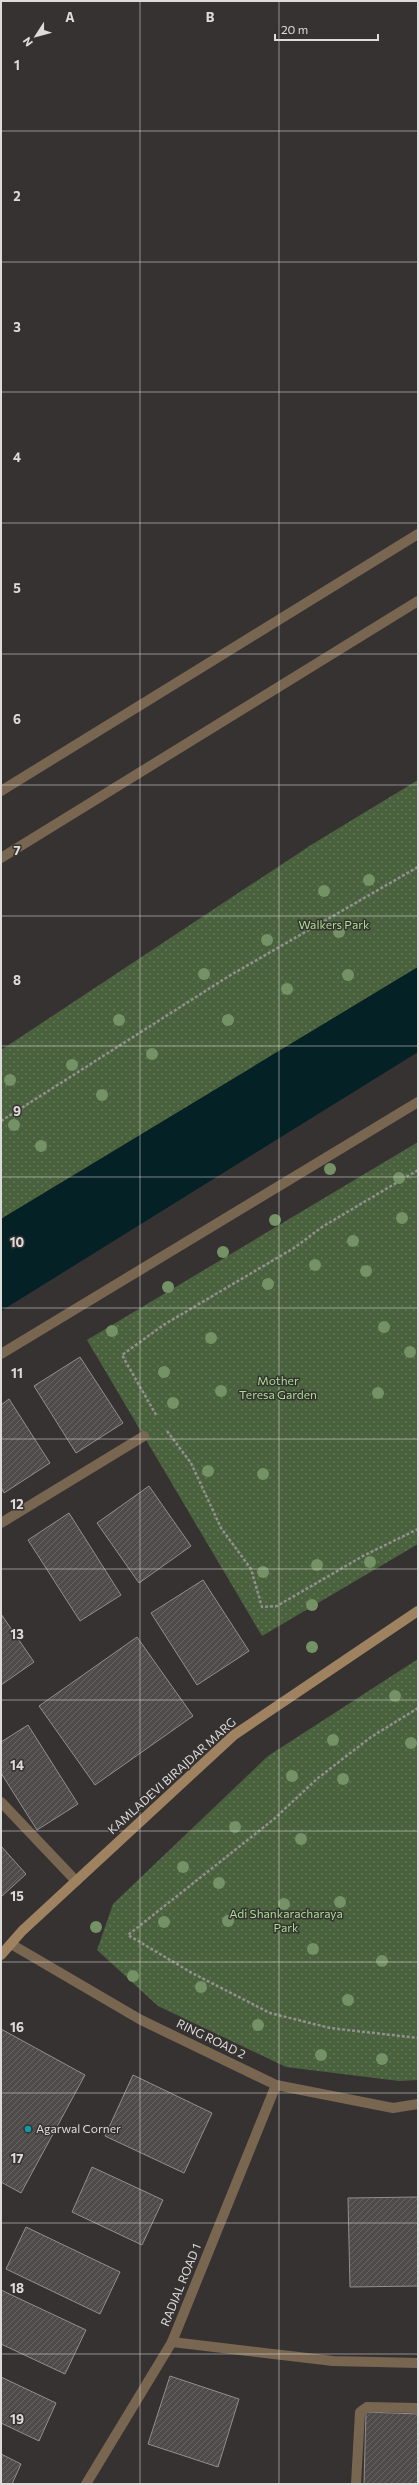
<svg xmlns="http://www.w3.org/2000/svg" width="419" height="2485" viewBox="0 0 419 2485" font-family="Commissioner,sans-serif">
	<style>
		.park { fill: url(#park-dots) }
		.water { fill: #042126 }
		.building { fill: url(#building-hatch); stroke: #928e8c }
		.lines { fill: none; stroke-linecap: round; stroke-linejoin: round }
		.path { stroke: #928f8e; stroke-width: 2.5; stroke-dasharray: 3 2; stroke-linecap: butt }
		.lane { stroke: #786651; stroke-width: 10 }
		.street { stroke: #786651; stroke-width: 10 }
		.secondary { stroke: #9f825f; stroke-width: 10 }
		.tree { fill: #759166 }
		.grid { fill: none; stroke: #dedcdb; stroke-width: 1; stroke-opacity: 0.55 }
		.culture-dot { fill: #0f9aa8; stroke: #363231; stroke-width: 1.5 }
		.labels { text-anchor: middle; stroke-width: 3; stroke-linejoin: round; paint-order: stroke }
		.park-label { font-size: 12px; fill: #a9df91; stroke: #363231 }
		.street-label { font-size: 12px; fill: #dedcdb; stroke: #363231 }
		.poi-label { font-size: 12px; fill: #dedcdb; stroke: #363231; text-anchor: start }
		.grid-label { font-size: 13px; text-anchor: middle; font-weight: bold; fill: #dedcdb; stroke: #363231; stroke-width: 3; stroke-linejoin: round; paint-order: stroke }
	</style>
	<defs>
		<pattern id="park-dots" width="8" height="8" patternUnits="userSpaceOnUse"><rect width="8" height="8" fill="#49623d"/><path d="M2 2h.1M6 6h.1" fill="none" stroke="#637858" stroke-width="1.8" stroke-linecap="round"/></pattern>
		<pattern id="building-hatch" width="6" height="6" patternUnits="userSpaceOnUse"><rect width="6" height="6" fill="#4e4b49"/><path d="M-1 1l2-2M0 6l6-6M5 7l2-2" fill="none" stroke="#676463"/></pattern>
	</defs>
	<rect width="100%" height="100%" fill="#363231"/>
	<!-- park -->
	<g class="park">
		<path d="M 418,780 L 418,967 L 1,1219 L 1,1050 L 311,845 Z"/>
		<path d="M 418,1142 L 418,1544 L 262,1636 L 87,1340 Z"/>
		<path d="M 418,1659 L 418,2080 L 399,2081 L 286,2067 L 158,2006 L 97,1950 L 113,1904 L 268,1756 Z"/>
	</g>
	<!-- water -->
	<path class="water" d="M 418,967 L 418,1052 L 1,1311 L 1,1219 Z"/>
	<!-- building -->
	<g class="building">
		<path d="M 80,1357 L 123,1423 L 76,1453 L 34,1386 Z"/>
		<path d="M 9,1399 L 50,1463 L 4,1493 L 1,1487 L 1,1405 Z"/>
		<path d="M 149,1486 L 191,1546 L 139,1583 L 97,1523 Z"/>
		<path d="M 69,1513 L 121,1595 L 80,1621 L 28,1540 Z"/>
		<path d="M 203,1580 L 249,1651 L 197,1685 L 151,1613 Z"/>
		<path d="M 1,1614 L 34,1662 L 1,1685 Z"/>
		<path d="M 137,1637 L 193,1716 L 95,1785 L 39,1706 Z"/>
		<path d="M 28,1725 L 78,1804 L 37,1830 L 1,1773 L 1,1742 Z"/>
		<path d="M 1,1846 L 26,1874 L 1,1897 Z"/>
		<path d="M 1,2029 L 85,2075 L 21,2193 L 1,2182 Z"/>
		<path d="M 133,2075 L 212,2113 L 184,2173 L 105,2136 Z"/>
		<path d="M 92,2167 L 163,2200 L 142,2245 L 72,2212 Z"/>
		<path d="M 418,2197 L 418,2286 L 350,2287 L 348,2198 Z"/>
		<path d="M 26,2227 L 120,2272 L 100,2314 L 6,2269 Z"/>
		<path d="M 1,2290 L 86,2330 L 65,2374 L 1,2344 Z"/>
		<path d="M 170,2376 L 239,2399 L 218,2467 L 148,2444 Z"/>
		<path d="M 1,2377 L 56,2403 L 39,2441 L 1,2423 Z"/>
		<path d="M 366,2412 L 418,2414 L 418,2484 L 364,2484 Z"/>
		<path d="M 1,2454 L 21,2464 L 12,2484 L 1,2484 Z"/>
	</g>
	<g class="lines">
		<!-- path -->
		<g class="path">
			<path d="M 1,1121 L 229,976 L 418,867"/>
			<path d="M 156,1415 L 122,1355 L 165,1324 L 294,1248 L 322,1227 L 418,1170"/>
			<path d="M 167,1431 L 191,1463 L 221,1528 L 251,1569 L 262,1607 L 277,1606 L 363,1556 L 418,1529"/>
			<path d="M 418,1708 L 371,1737 L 318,1778 L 274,1819 L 128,1935 L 192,1973 L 270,2013 L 330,2028 L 418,2038"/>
		</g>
		<!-- lane -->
		<g class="lane">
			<path d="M 1,791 L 418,534"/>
			<path d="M 1,858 L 418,601"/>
		</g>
		<!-- street -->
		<g class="street">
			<path d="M 1,1354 L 418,1102"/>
			<path d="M 1,1523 L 144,1436"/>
			<path d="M 1,1802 L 76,1881"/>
			<path d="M 11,1944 L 141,2020 L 276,2085 L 393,2108 L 418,2104"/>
			<path d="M 172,2342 L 333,2361 L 418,2363"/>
			<path d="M 86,2484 L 172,2342 L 276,2085"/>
			<path d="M 356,2484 L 360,2412 L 367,2407 L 417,2408"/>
		</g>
		<!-- secondary -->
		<path class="secondary" d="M 1,1955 L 22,1931 L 234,1735 L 418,1611"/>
	</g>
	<!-- trees -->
	<g class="tree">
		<circle cx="369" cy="880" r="6"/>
		<circle cx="324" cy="891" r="6"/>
		<circle cx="339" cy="932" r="6"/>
		<circle cx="267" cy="940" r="6"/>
		<circle cx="204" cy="974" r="6"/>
		<circle cx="348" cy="975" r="6"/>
		<circle cx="287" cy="989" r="6"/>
		<circle cx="119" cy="1020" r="6"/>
		<circle cx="228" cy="1020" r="6"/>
		<circle cx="152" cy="1054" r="6"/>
		<circle cx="72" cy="1065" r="6"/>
		<circle cx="10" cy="1080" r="6"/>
		<circle cx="102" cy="1095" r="6"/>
		<circle cx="14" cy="1125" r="6"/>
		<circle cx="41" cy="1146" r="6"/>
		<circle cx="330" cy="1169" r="6"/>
		<circle cx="399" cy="1178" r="6"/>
		<circle cx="402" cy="1218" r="6"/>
		<circle cx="275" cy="1220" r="6"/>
		<circle cx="353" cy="1241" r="6"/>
		<circle cx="223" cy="1252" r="6"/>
		<circle cx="315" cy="1265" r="6"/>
		<circle cx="366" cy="1271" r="6"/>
		<circle cx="268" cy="1284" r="6"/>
		<circle cx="168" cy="1287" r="6"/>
		<circle cx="384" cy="1327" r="6"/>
		<circle cx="112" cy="1331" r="6"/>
		<circle cx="211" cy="1338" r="6"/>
		<circle cx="410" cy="1352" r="6"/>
		<circle cx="164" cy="1372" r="6"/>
		<circle cx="221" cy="1391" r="6"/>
		<circle cx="378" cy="1393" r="6"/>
		<circle cx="173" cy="1403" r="6"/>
		<circle cx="208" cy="1471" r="6"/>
		<circle cx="263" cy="1474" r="6"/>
		<circle cx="370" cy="1562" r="6"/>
		<circle cx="317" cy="1565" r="6"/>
		<circle cx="263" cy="1572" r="6"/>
		<circle cx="312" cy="1605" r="6"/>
		<circle cx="312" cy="1647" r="6"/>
		<circle cx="395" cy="1696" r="6"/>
		<circle cx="333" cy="1740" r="6"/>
		<circle cx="411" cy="1743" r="6"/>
		<circle cx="292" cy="1776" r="6"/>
		<circle cx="343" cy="1779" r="6"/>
		<circle cx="235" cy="1827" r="6"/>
		<circle cx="301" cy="1839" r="6"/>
		<circle cx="183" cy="1867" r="6"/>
		<circle cx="219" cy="1883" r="6"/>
		<circle cx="340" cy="1902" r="6"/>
		<circle cx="284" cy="1904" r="6"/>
		<circle cx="228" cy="1921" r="6"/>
		<circle cx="164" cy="1922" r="6"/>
		<circle cx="96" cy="1927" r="6"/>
		<circle cx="313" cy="1949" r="6"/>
		<circle cx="382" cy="1961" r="6"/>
		<circle cx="133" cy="1976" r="6"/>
		<circle cx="201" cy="1987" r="6"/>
		<circle cx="348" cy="2000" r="6"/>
		<circle cx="258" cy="2025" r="6"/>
		<circle cx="321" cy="2055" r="6"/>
		<circle cx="382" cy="2059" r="6"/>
	</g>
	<!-- grid -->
	<path class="grid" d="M 140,1 L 140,2484M 279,1 L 279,2484M 1,131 L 418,131M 1,262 L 418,262M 1,392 L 418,392M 1,523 L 418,523M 1,654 L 418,654M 1,785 L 418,785M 1,916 L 418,916M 1,1046 L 418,1046M 1,1177 L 418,1177M 1,1308 L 418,1308M 1,1439 L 418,1439M 1,1569 L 418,1569M 1,1700 L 418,1700M 1,1831 L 418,1831M 1,1962 L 418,1962M 1,2093 L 418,2093M 1,2223 L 418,2223M 1,2354 L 418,2354"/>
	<!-- markers -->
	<circle class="culture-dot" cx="28" cy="2129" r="4"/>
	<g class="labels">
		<!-- park labels -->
		<g class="park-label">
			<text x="334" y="929">Walkers Park</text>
			<text x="278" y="1385">Mother<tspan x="278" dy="14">Teresa Garden</tspan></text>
			<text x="286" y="1918">Adi Shankaracharaya<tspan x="286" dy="14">Park</tspan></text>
		</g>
		<!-- street labels -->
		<g class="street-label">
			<text transform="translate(172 1776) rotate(-42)" y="4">KAMLADEVI BIRAJDAR MARG</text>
			<text transform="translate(211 2039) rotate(26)" y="4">RING ROAD 2</text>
			<text transform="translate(181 2285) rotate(-68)" y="4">RADIAL ROAD 1</text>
		</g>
		<!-- poi labels -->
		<g class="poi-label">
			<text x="36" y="2133">Agarwal Corner</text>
		</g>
	</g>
	<g class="grid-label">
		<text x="70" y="22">A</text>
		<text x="210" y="22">B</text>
		<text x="17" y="70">1</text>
		<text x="17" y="201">2</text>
		<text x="17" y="332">3</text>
		<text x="17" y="462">4</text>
		<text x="17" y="593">5</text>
		<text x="17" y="724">6</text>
		<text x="17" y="855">7</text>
		<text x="17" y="985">8</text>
		<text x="17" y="1116">9</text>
		<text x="17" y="1247">10</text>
		<text x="17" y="1378">11</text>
		<text x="17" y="1509">12</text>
		<text x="17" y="1639">13</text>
		<text x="17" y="1770">14</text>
		<text x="17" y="1901">15</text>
		<text x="17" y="2032">16</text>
		<text x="17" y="2163">17</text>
		<text x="17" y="2293">18</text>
		<text x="17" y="2424">19</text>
	</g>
	<!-- border -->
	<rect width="419" height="2485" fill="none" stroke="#dedcdb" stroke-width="4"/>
	<!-- north arrow -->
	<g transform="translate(36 36) rotate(234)" stroke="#363231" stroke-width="3" paint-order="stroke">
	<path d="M0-3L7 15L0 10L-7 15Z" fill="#dedcdb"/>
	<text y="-6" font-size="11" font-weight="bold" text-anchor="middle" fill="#dedcdb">N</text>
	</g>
	<!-- scale -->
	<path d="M275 34v6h103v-6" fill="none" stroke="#dedcdb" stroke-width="2"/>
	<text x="281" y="34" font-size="12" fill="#dedcdb" stroke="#363231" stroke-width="3" paint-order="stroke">20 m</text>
</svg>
